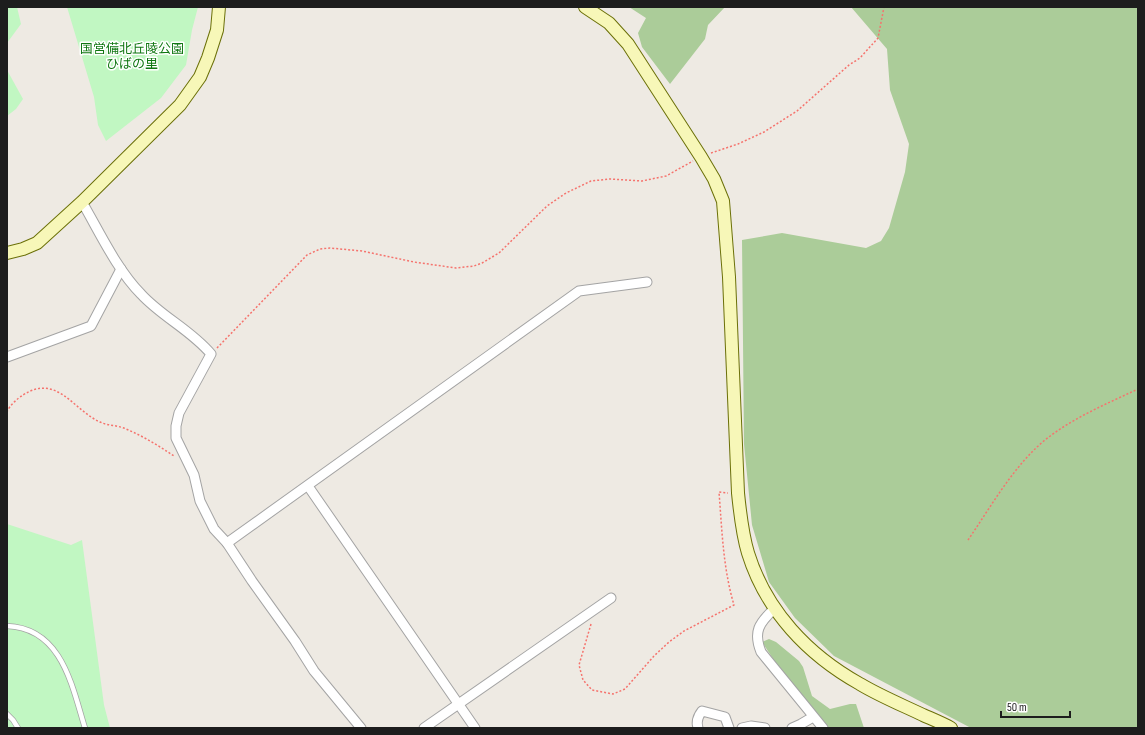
<svg xmlns="http://www.w3.org/2000/svg" width="1145" height="735" viewBox="0 0 1145 735" font-family="'Sofia Sans Condensed','Noto Sans JP',sans-serif">
	<style>
		.forest { fill: #abcc99 }
		.park { fill: #c1f7c2 }
		.lines { fill: none; stroke-linecap: round; stroke-linejoin: round }
		.lane-casing { stroke: #a4a4a4; stroke-width: 6 }
		.street-casing { stroke: #a4a4a4; stroke-width: 11 }
		.secondary-casing { stroke: #6b7008; stroke-width: 14 }
		.path { stroke: #f5736d; stroke-width: 1.5; stroke-dasharray: 2 2; stroke-linecap: butt }
		.lane { stroke: #fff; stroke-width: 4.5 }
		.street { stroke: #fff; stroke-width: 9 }
		.secondary { stroke: #f7f7b8; stroke-width: 12 }
		.labels { text-anchor: middle; stroke-width: 3; stroke-linejoin: round; paint-order: stroke }
		.park-label { font-size: 13px; fill: #0f7711; stroke: #fff }
	</style>
	<rect width="100%" height="100%" fill="#eeeae3"/>
	<!-- forest -->
	<g class="forest">
		<path d="M 629,7 L 725,7 L 708,25 L 705,39 L 670,84 L 642,47 L 638,33 L 646,18 Z"/>
		<path d="M 851,7 L 1138,7 L 1138,728 L 971,728 L 834,656 L 795,618 L 769,582 L 752,525 L 744,444 L 742,240 L 782,233 L 866,248 L 881,241 L 889,228 L 905,172 L 909,144 L 890,90 L 887,49 Z"/>
		<path d="M 769,639 L 776,642 L 799,661 L 803,667 L 812,696 L 830,709 L 850,704 L 856,704 L 864,728 L 826,728 L 783,674 L 762,642 Z"/>
	</g>
	<!-- park -->
	<g class="park">
		<path d="M 7,7 L 17,7 L 21,24 L 7,43 Z"/>
		<path d="M 67,7 L 198,7 L 192,30 L 186,65 L 161,98 L 106,141 L 98,125 L 94,97 Z"/>
		<path d="M 7,70 L 23,99 L 16,109 L 7,116 Z"/>
		<path d="M 7,524 L 71,545 L 82,540 L 104,705 L 110,728 L 7,728 Z"/>
	</g>
	<g class="lines">
		<defs>
			<g id="lane">
				<path d="M 7,626 C 62,628 72,686 85,728"/>
				<path d="M 7,714 L 13,720 L 18,728"/>
			</g>
			<g id="street">
				<path d="M 82,202 C 99,231 117,270 141,294 C 162,317 191,330 211,354 L 179,413 L 176,426 L 176,438 L 194,475 L 200,501 L 214,529 L 227,543 L 252,581 L 295,641 L 314,671 L 361,728"/>
				<path d="M 7,357 L 91,326 L 121,269"/>
				<path d="M 308,486 L 475,728"/>
				<path d="M 227,543 L 579,291 L 647,282"/>
				<path d="M 774,609 C 759,623 753,632 761,652 L 823,728"/>
				<path d="M 424,728 L 611,598"/>
				<path d="M 698,728 C 696,722 698,716 702,711 L 725,717 L 729,728"/>
				<path d="M 742,728 L 751,726 L 765,728"/>
				<path d="M 792,728 L 801,724 L 813,717"/>
			</g>
			<g id="secondary">
				<path d="M 585,7 L 609,23 L 628,44 L 701,157 L 714,179 L 723,201 L 729,277 L 738,493 C 740,513 742,533 748,553 C 766,611 808,655 860,684 C 880,696 902,705 923,715 C 932,719 942,723 951,728"/>
				<path d="M 7,253 L 23,249 L 37,243 L 82,202 L 180,105 L 200,77 L 208,58 L 217,30 L 219,7"/>
			</g>
		</defs>
		<!-- lane casing -->
		<use href="#lane" class="lane-casing"/>
		<!-- street casing -->
		<use href="#street" class="street-casing"/>
		<!-- secondary casing -->
		<use href="#secondary" class="secondary-casing"/>
		<!-- path -->
		<g class="path">
			<path d="M 711,153 L 738,144 L 764,132 L 797,111 L 849,65 L 860,58 L 878,38 L 884,7"/>
			<path d="M 217,348 L 307,255 L 320,249 L 330,248 L 362,251 L 414,262 L 456,268 L 474,266 L 482,263 L 499,253 L 547,206 L 566,193 L 591,181 L 610,179 L 642,181 L 666,176 L 693,161"/>
			<path d="M 7,412 C 9,406 18,398 23,395 C 57,373 73,410 100,422 C 108,426 118,425 126,429 C 143,436 159,446 174,456"/>
			<path d="M 968,540 C 988,511 1006,479 1031,453 C 1058,424 1102,406 1138,389"/>
			<path d="M 591,624 L 579,665 L 583,680 L 592,690 L 613,694 L 625,689 L 654,656 L 669,642 L 684,631 L 734,605 C 723,568 722,530 719,492 L 728,493"/>
		</g>
		<!-- lane -->
		<use href="#lane" class="lane"/>
		<!-- street -->
		<use href="#street" class="street"/>
		<!-- secondary -->
		<use href="#secondary" class="secondary"/>
	</g>
	<g class="labels">
		<!-- park labels -->
		<g class="park-label">
			<text x="132" y="53">国営備北丘陵公園<tspan x="132" dy="15">ひばの里</tspan></text>
		</g>
	</g>
	<!-- border -->
	<rect width="1145" height="735" fill="none" stroke="#1d1d1d" stroke-width="16"/>
	<!-- scale -->
	<path d="M1001 711v6h69v-6" fill="none" stroke="#1d1d1d" stroke-width="2"/>
	<text x="1007" y="711" font-size="12" fill="#1d1d1d" stroke="#ffffff" stroke-width="3" paint-order="stroke">50 m</text>
</svg>
